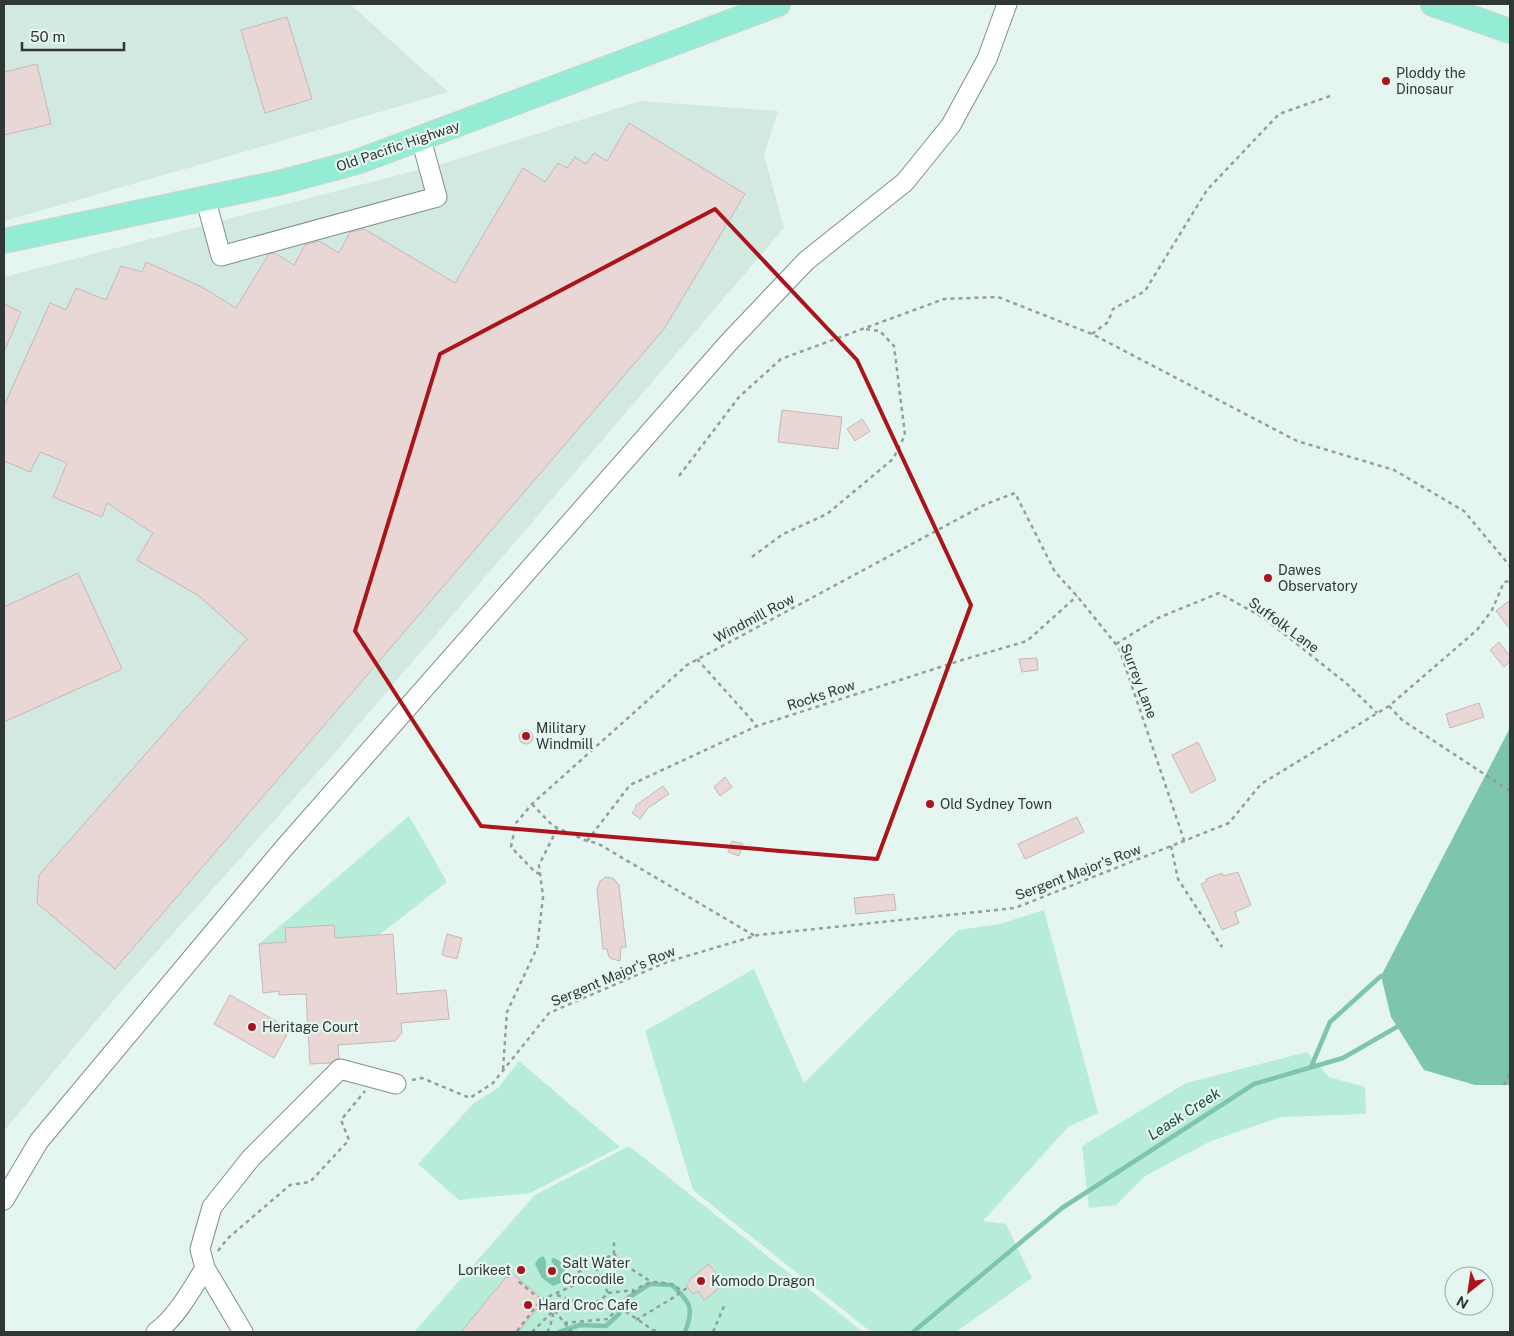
<svg xmlns="http://www.w3.org/2000/svg" width="1514" height="1336" viewBox="0 0 1514 1336" font-family="'Public Sans',sans-serif">
	<style>
		.built { fill: #d1e9e0 }
		.green { fill: #b7ecd9 }
		.water { fill: #7ec5ad }
		.lines { fill: none; stroke-linecap: round; stroke-linejoin: round }
		.stream { stroke: #7ec5ad; stroke-width: 4.5 }
		.building { fill: #e8d7d4; stroke: #c8b7b5 }
		.minor-casing { stroke: #808f89; stroke-width: 21 }
		.major-casing { stroke: #d1d3d2; stroke-width: 26 }
		.path { stroke: #929f9a; stroke-width: 2.5; stroke-dasharray: 4 4; stroke-linecap: butt }
		.minor { stroke: #fff; stroke-width: 19 }
		.major { stroke: #93ecd3; stroke-width: 24 }
		.marked { fill: none; stroke: #a9151b; stroke-width: 4; stroke-linejoin: round }
		.poi-dot { fill: #a9151b; stroke: #e5f6f0; stroke-width: 2 }
		.labels { text-anchor: middle; stroke-width: 4.5; stroke-linejoin: round; paint-order: stroke }
		.poi-label { font-size: 14px; fill: #303734; stroke: #e5f6f0; text-anchor: start }
		.street-label { font-size: 14px; fill: #303734; stroke: #e5f6f0 }
		.water-label { font-size: 15px; font-style: italic; fill: #134e3e; stroke: #e5f6f0 }
	</style>
	<rect width="100%" height="100%" fill="#e5f6f0"/>
	<!-- built -->
	<g class="built">
		<path d="M 4,4 L 350,4 L 448,92 L 216,160 L 4,221 Z"/>
		<path d="M 640,101 L 778,111 L 764,155 L 784,228 L 324,765 L 116,997 L 4,1131 L 4,277 L 445,163 Z"/>
	</g>
	<!-- green -->
	<g class="green">
		<path d="M 409,816 L 447,882 L 379,935 L 335,938 L 333,925 L 286,928 L 286,942 L 259,944 Z"/>
		<path d="M 1044,910 L 1098,1113 L 1068,1127 L 983,1221 L 1006,1224 L 1032,1278 L 956,1332 L 871,1332 L 693,1190 L 645,1031 L 754,969 L 804,1083 L 958,930 L 1000,924 Z"/>
		<path d="M 1307,1052 L 1329,1077 L 1365,1087 L 1366,1114 L 1281,1117 L 1211,1141 L 1145,1176 L 1116,1205 L 1089,1208 L 1082,1146 L 1186,1083 Z"/>
		<path d="M 519,1061 L 620,1147 L 530,1193 L 459,1200 L 418,1164 L 473,1104 L 498,1088 Z"/>
		<path d="M 629,1146 L 863,1332 L 414,1332 L 535,1195 Z"/>
	</g>
	<!-- water -->
	<g class="water">
		<path d="M 1510,728 L 1510,1085 L 1475,1085 L 1424,1070 L 1391,1017 L 1381,976 Z"/>
		<path d="M 543,1256 C 550,1263 542,1271 548,1278 L 556,1277 L 558,1273 L 551,1260 L 553,1258 C 564,1261 569,1271 563,1282 L 553,1286 L 542,1278 L 535,1264 L 538,1259 Z"/>
	</g>
	<g class="lines">
		<!-- stream -->
		<g class="stream">
			<path d="M 1311,1067 L 1330,1022 L 1381,976 L 1387,977"/>
			<path d="M 559,1332 L 580,1325 L 606,1326 L 618,1315 L 631,1296 L 650,1284 L 672,1285 C 690,1303 695,1307 685,1332"/>
			<path d="M 913,1332 L 1062,1208 L 1254,1084 L 1343,1058 L 1402,1024"/>
		</g>
	</g>
	<!-- building -->
	<g class="building">
		<path d="M 287,17 L 312,99 L 265,113 L 241,30 Z"/>
		<path d="M 37,64 L 51,124 L 4,135 L 4,72 Z"/>
		<path d="M 629,123 L 745,194 L 664,329 L 115,969 L 37,903 L 39,875 L 247,639 L 199,596 L 137,560 L 153,533 L 107,503 L 102,517 L 53,497 L 67,463 L 40,452 L 30,472 L 4,461 L 4,406 L 50,303 L 66,310 L 76,288 L 106,300 L 121,266 L 142,272 L 146,262 L 202,287 L 236,308 L 269,254 L 275,253 L 294,265 L 305,245 L 319,241 L 339,253 L 350,232 L 364,229 L 455,283 L 523,168 L 545,182 L 558,163 L 567,168 L 575,157 L 586,164 L 594,153 L 607,161 Z"/>
		<path d="M 4,304 L 21,312 L 4,352 Z"/>
		<path d="M 782,410 L 842,417 L 838,449 L 778,442 Z"/>
		<path d="M 862,419 L 870,431 L 855,441 L 847,429 Z"/>
		<path d="M 78,573 L 122,669 L 4,722 L 4,607 Z"/>
		<path d="M 1510,600 L 1510,629 L 1496,611 Z"/>
		<path d="M 1499,642 L 1510,656 L 1510,662 L 1504,667 L 1490,650 Z"/>
		<path d="M 1037,658 L 1038,670 L 1022,672 L 1019,659 Z"/>
		<path d="M 1479,703 L 1484,717 L 1450,728 L 1446,714 Z"/>
		<circle cx="526" cy="737" r="7"/>
		<path d="M 1198,742 L 1216,780 L 1191,793 L 1172,755 Z"/>
		<path d="M 725,777 L 732,787 L 720,796 L 714,787 Z"/>
		<path d="M 663,786 L 669,794 L 648,808 L 640,819 L 632,813 L 636,807 L 635,806 Z"/>
		<path d="M 1077,817 L 1084,832 L 1025,859 L 1018,844 Z"/>
		<path d="M 732,841 L 743,844 L 739,856 L 728,852 Z"/>
		<path d="M 1238,872 L 1251,905 L 1235,912 L 1239,923 L 1222,930 L 1201,884 L 1207,881 L 1206,879 L 1222,873 L 1223,876 Z"/>
		<path d="M 606,877 L 613,878 L 619,885 L 626,947 L 621,947 L 620,961 L 612,959 L 609,957 L 607,949 L 603,949 L 597,889 L 600,881 Z"/>
		<path d="M 894,894 L 896,910 L 856,914 L 854,898 Z"/>
		<path d="M 334,925 L 335,938 L 393,934 L 397,994 L 446,990 L 449,1019 L 401,1023 L 402,1033 L 395,1041 L 338,1045 L 339,1058 L 330,1063 L 310,1064 L 306,994 L 279,995 L 279,991 L 263,993 L 259,944 L 286,942 L 285,928 Z"/>
		<path d="M 447,934 L 462,938 L 457,959 L 442,955 Z"/>
		<path d="M 230,995 L 290,1029 L 274,1058 L 214,1024 Z"/>
		<path d="M 709,1264 L 724,1284 L 704,1300 L 698,1291 L 693,1294 L 686,1285 L 690,1281 L 689,1280 Z"/>
		<path d="M 512,1273 L 544,1300 L 518,1332 L 461,1332 L 507,1276 L 508,1278 Z"/>
	</g>
	<g class="lines">
		<defs>
			<g id="minor">
				<path d="M 205,197 L 221,256 L 437,197 L 421,139"/>
				<path d="M 4,1200 L 39,1141 L 284,848 L 730,341 L 806,261 L 905,182 L 951,125 L 987,59 L 1007,4"/>
				<path d="M 156,1332 C 176,1318 192,1289 205,1268"/>
				<path d="M 243,1332 L 205,1268 L 200,1249 L 212,1207 L 251,1158 L 340,1069 L 396,1084"/>
			</g>
			<g id="major">
				<path d="M 1433,4 L 1510,31"/>
				<path d="M 4,241 L 278,183 L 357,162 L 778,4"/>
			</g>
		</defs>
		<!-- minor casing -->
		<use href="#minor" class="minor-casing"/>
		<!-- major casing -->
		<use href="#major" class="major-casing"/>
		<!-- path -->
		<g class="path">
			<path d="M 1092,334 L 1108,322 L 1113,309 L 1145,291 L 1207,190 L 1279,114 L 1330,96"/>
			<path d="M 679,476 L 739,397 L 781,359 L 944,299 L 998,297 L 1092,334 L 1297,441 L 1394,470 L 1464,511 L 1510,566"/>
			<path d="M 752,557 L 783,534 L 827,514 L 893,459 L 905,435 L 894,346 L 880,331 L 865,329"/>
			<path d="M 1116,644 L 1158,618 L 1219,593 L 1264,618 L 1346,683 L 1377,713"/>
			<path d="M 697,659 L 757,726"/>
			<path d="M 1389,706 L 1402,720 L 1510,791"/>
			<path d="M 532,804 L 553,826 L 587,841 L 597,843 L 755,936"/>
			<path d="M 587,841 L 630,785 L 757,726 L 959,661 L 1027,641 L 1077,596"/>
			<path d="M 1171,846 L 1178,879 L 1222,947"/>
			<path d="M 540,874 L 535,872 L 511,847 L 516,823 L 532,804 L 687,665 L 986,504 L 1015,493 L 1055,572 L 1077,596 L 1119,648 L 1184,840"/>
			<path d="M 503,1069 L 507,1012 L 537,948 L 543,897 L 539,865 L 557,829"/>
			<path d="M 412,1080 L 422,1078 L 470,1098 L 493,1083 L 549,1013 L 667,962 L 758,935 L 1015,908 L 1229,823 L 1261,784 L 1389,706 L 1477,630 L 1492,610 L 1504,582 L 1510,581"/>
			<path d="M 1504,1085 L 1510,1071"/>
			<path d="M 218,1251 L 227,1239 L 290,1185 L 310,1182 L 349,1140 L 341,1120 L 365,1091"/>
			<path d="M 614,1254 L 619,1261 L 650,1281"/>
			<path d="M 608,1293 L 634,1290"/>
			<path d="M 557,1295 C 576,1301 593,1311 608,1293 L 590,1256"/>
			<path d="M 619,1307 L 653,1330 L 660,1332"/>
			<path d="M 636,1320 L 676,1296 L 681,1291 L 688,1288"/>
			<path d="M 564,1323 L 608,1319 C 623,1303 639,1277 664,1283 C 672,1284 676,1285 681,1291"/>
			<path d="M 517,1331 L 541,1300 L 518,1281"/>
			<path d="M 532,1332 L 554,1310 L 572,1332"/>
			<path d="M 547,1332 L 550,1327 L 554,1310 L 541,1300 L 581,1282 L 576,1273 L 614,1254 L 614,1241"/>
			<path d="M 713,1332 L 724,1306"/>
		</g>
		<!-- minor -->
		<use href="#minor" class="minor"/>
		<!-- major -->
		<use href="#major" class="major"/>
	</g>
	<!-- marked area -->
	<path class="marked" d="M 715,209 L 857,360 L 971,605 L 877,859 L 481,826 L 355,631 L 440,354 Z"/>
	<!-- markers -->
	<g class="poi-dot">
		<circle cx="1386" cy="81" r="5"/>
		<circle cx="1268" cy="578" r="5"/>
		<circle cx="526" cy="736" r="5"/>
		<circle cx="930" cy="804" r="5"/>
		<circle cx="252" cy="1027" r="5"/>
		<circle cx="521" cy="1270" r="5"/>
		<circle cx="552" cy="1271" r="5"/>
		<circle cx="701" cy="1281" r="5"/>
		<circle cx="528" cy="1305" r="5"/>
	</g>
	<g class="labels">
		<!-- poi labels -->
		<g class="poi-label">
			<text x="1396" y="78">Ploddy the<tspan x="1396" dy="16">Dinosaur</tspan></text>
			<text x="1278" y="575">Dawes<tspan x="1278" dy="16">Observatory</tspan></text>
			<text x="536" y="733">Military<tspan x="536" dy="16">Windmill</tspan></text>
			<text x="940" y="809">Old Sydney Town</text>
			<text x="262" y="1032">Heritage Court</text>
			<text x="562" y="1268">Salt Water<tspan x="562" dy="16">Crocodile</tspan></text>
			<text x="511" y="1275" text-anchor="end">Lorikeet</text>
			<text x="711" y="1286">Komodo Dragon</text>
			<text x="538" y="1310">Hard Croc Cafe</text>
		</g>
		<!-- street labels -->
		<g class="street-label">
			<text transform="translate(398 146) rotate(-19)" y="5">Old Pacific Highway</text>
			<text transform="translate(754 618) rotate(-28)" y="5">Windmill Row</text>
			<text transform="translate(1284 625) rotate(36)" y="5">Suffolk Lane</text>
			<text transform="translate(1139 681) rotate(69)" y="5">Surrey Lane</text>
			<text transform="translate(821 695) rotate(-18)" y="5">Rocks Row</text>
			<text transform="translate(1078 872) rotate(-21)" y="5">Sergent Major's Row</text>
			<text transform="translate(613 976) rotate(-23)" y="5">Sergent Major's Row</text>
		</g>
		<!-- water labels -->
		<g class="water-label">
			<text transform="translate(1184 1114) rotate(-33)" y="5">Leask Creek</text>
		</g>
	</g>
	<!-- border -->
	<rect width="1514" height="1336" fill="none" stroke="#303734" stroke-width="10"/>
	<!-- north arrow -->
	<g transform="translate(1469 1291) rotate(210)"><circle r="24" fill="#e5f6f0" stroke="#9daaa5"/>
	<path d="M0-4L9 19L0 12L-9 19Z" fill="#a9151b"/>
	<text y="-8" font-size="14" font-weight="bold" text-anchor="middle" fill="#303734">N</text>
	</g>
	<!-- scale -->
	<path d="M22 42v8h102v-8" fill="none" stroke="#303734" stroke-width="2.5"/>
	<text x="30" y="42" font-size="15" fill="#303734" stroke="#e5f6f0" stroke-width="4" paint-order="stroke">50 m</text>
</svg>
